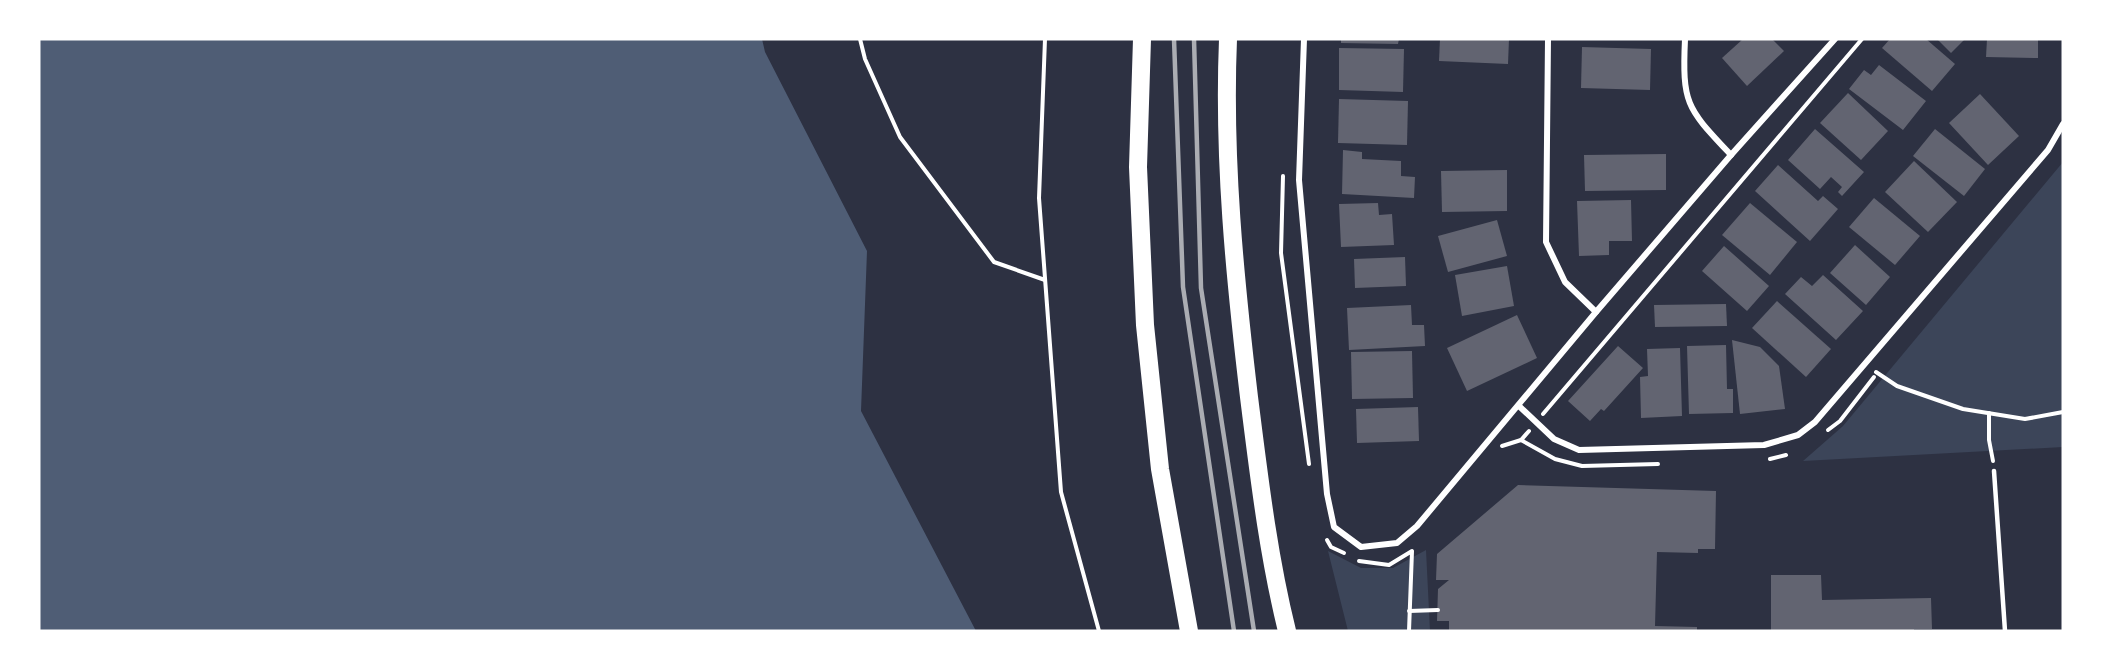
<svg xmlns="http://www.w3.org/2000/svg" width="2102" height="670" viewBox="0 0 2102 670" font-family="Signika,sans-serif">
	<style>
		.green { fill: #3c4559 }
		.water { fill: #4f5d75 }
		.building { fill: #626471 }
		.lines { fill: none; stroke-linecap: round; stroke-linejoin: round }
		.path { stroke: #fff; stroke-width: 4 }
		.service { stroke: #fff; stroke-width: 4.5 }
		.minor { stroke: #fff; stroke-width: 6 }
		.motorway { stroke: #fff; stroke-width: 18 }
		.rail { stroke: #abadb3; stroke-width: 4.5 }
	</style>
	<rect width="100%" height="100%" fill="#2d3142"/>
	<!-- green -->
	<g class="green">
		<path d="M 2063,162 L 2063,447 L 1803,461 L 1843,426 Z"/>
		<path d="M 1426,550 L 1430,631 L 1348,631 L 1328,551 L 1361,568 L 1393,568 Z"/>
	</g>
	<!-- water -->
	<path class="water" d="M 39,39 L 762,39 L 765,52 L 867,251 L 861,411 L 976,631 L 39,631 Z"/>
	<!-- building -->
	<g class="building">
		<path d="M 1341,39 L 1399,39 L 1398,44 L 1341,43 Z"/>
		<path d="M 1440,39 L 1509,39 L 1508,64 L 1439,61 Z"/>
		<path d="M 1743,39 L 1772,39 L 1784,51 L 1747,86 L 1722,58 Z"/>
		<path d="M 1890,39 L 1926,39 L 1955,64 L 1932,91 L 1882,48 Z"/>
		<path d="M 1937,39 L 1965,39 L 1951,53 Z"/>
		<path d="M 1987,39 L 2038,39 L 2038,58 L 1986,57 Z"/>
		<path d="M 1582,47 L 1651,49 L 1650,90 L 1581,88 Z"/>
		<path d="M 1339,48 L 1404,49 L 1403,92 L 1339,90 Z"/>
		<path d="M 1879,65 L 1926,101 L 1903,130 L 1849,89 L 1864,70 L 1871,75 Z"/>
		<path d="M 1848,93 L 1888,131 L 1861,160 L 1820,123 Z"/>
		<path d="M 1980,94 L 2019,136 L 1988,165 L 1949,123 Z"/>
		<path d="M 1339,99 L 1408,101 L 1407,145 L 1338,143 Z"/>
		<path d="M 1815,129 L 1864,172 L 1842,196 L 1838,192 L 1842,187 L 1831,177 L 1820,189 L 1788,160 Z"/>
		<path d="M 1935,129 L 1985,169 L 1964,196 L 1913,156 Z"/>
		<path d="M 1343,150 L 1362,152 L 1362,159 L 1401,161 L 1401,176 L 1415,177 L 1414,198 L 1342,194 Z"/>
		<path d="M 1666,154 L 1666,190 L 1585,191 L 1584,155 Z"/>
		<path d="M 1914,161 L 1957,202 L 1928,232 L 1885,192 Z"/>
		<path d="M 1778,165 L 1818,201 L 1823,196 L 1838,209 L 1810,241 L 1755,191 Z"/>
		<path d="M 1507,170 L 1507,211 L 1442,212 L 1441,171 Z"/>
		<path d="M 1874,198 L 1920,236 L 1895,265 L 1849,227 Z"/>
		<path d="M 1631,200 L 1632,241 L 1609,241 L 1609,255 L 1579,256 L 1577,201 Z"/>
		<path d="M 1378,203 L 1379,215 L 1392,214 L 1394,245 L 1341,247 L 1339,204 Z"/>
		<path d="M 1750,203 L 1797,242 L 1770,275 L 1722,235 Z"/>
		<path d="M 1497,220 L 1507,256 L 1448,272 L 1438,236 Z"/>
		<path d="M 1855,245 L 1890,277 L 1866,305 L 1830,273 Z"/>
		<path d="M 1724,246 L 1769,286 L 1747,311 L 1702,271 Z"/>
		<path d="M 1405,257 L 1406,286 L 1355,288 L 1354,259 Z"/>
		<path d="M 1507,266 L 1514,306 L 1462,316 L 1455,275 Z"/>
		<path d="M 1823,275 L 1863,311 L 1836,340 L 1785,294 L 1801,277 L 1812,286 Z"/>
		<path d="M 1777,301 L 1831,349 L 1806,377 L 1752,328 Z"/>
		<path d="M 1726,304 L 1727,326 L 1655,327 L 1654,305 Z"/>
		<path d="M 1411,305 L 1412,325 L 1424,325 L 1425,346 L 1349,350 L 1347,308 Z"/>
		<path d="M 1517,315 L 1537,358 L 1467,391 L 1447,348 Z"/>
		<path d="M 1732,340 L 1760,347 L 1779,366 L 1785,409 L 1740,414 Z"/>
		<path d="M 1726,345 L 1727,389 L 1733,389 L 1733,413 L 1689,414 L 1687,346 Z"/>
		<path d="M 1618,346 L 1643,368 L 1604,411 L 1601,409 L 1590,421 L 1568,401 Z"/>
		<path d="M 1680,348 L 1682,416 L 1641,418 L 1640,377 L 1648,376 L 1647,349 Z"/>
		<path d="M 1412,351 L 1413,398 L 1352,399 L 1351,352 Z"/>
		<path d="M 1418,407 L 1419,441 L 1357,443 L 1356,409 Z"/>
		<path d="M 1518,485 L 1716,491 L 1715,549 L 1698,549 L 1698,553 L 1657,552 L 1655,626 L 1697,627 L 1697,631 L 1449,631 L 1449,621 L 1437,621 L 1438,589 L 1449,580 L 1436,580 L 1437,554 Z"/>
		<path d="M 1771,575 L 1821,575 L 1822,600 L 1931,598 L 1932,629 L 1914,629 L 1914,631 L 1771,631 Z"/>
	</g>
	<g class="lines">
		<!-- path -->
		<g class="path">
			<path d="M 860,39 L 865,59 L 900,137 L 994,262 L 1045,280"/>
			<path d="M 1045,39 L 1039,198 L 1061,492 L 1099,631"/>
			<path d="M 1283,176 L 1281,253 L 1309,464"/>
			<path d="M 1876,372 L 1897,386 L 1963,409 L 2025,419 L 2063,412"/>
			<path d="M 1989,413 L 1989,440 L 1993,461"/>
			<path d="M 1543,414 L 1862,39"/>
			<path d="M 1828,430 L 1840,421 L 1874,377"/>
			<path d="M 1529,431 L 1521,440 L 1555,459 L 1582,466 L 1658,464"/>
			<path d="M 1502,446 L 1521,440"/>
			<path d="M 1770,459 L 1786,455"/>
			<path d="M 1327,540 L 1331,547 L 1344,553"/>
			<path d="M 1359,561 L 1389,565 L 1412,551 L 1409,631"/>
			<path d="M 1409,611 L 1438,610"/>
		</g>
		<!-- service -->
		<path class="service" d="M 1994,471 L 2005,631"/>
		<!-- minor -->
		<g class="minor">
			<path d="M 1304,39 L 1299,180 L 1327,494 L 1334,527 L 1361,547 L 1397,543 L 1417,526 L 1596,312 L 1731,155 L 1835,39"/>
			<path d="M 1548,39 L 1546,242 L 1565,282 L 1596,312"/>
			<path d="M 1685,39 C 1682,105 1687,108 1731,155"/>
			<path d="M 1519,406 L 1554,439 L 1579,450 L 1764,445 L 1798,435 L 1815,422 L 2048,150 L 2063,124"/>
		</g>
		<!-- motorway -->
		<g class="motorway">
			<path d="M 1142,39 L 1138,167 L 1145,325 L 1160,469 L 1189,631"/>
			<path d="M 1228,39 C 1223,159 1235,279 1249,397 C 1259,476 1268,554 1287,631"/>
		</g>
		<!-- rail -->
		<g class="rail">
			<path d="M 1174,39 L 1183,287 L 1234,631"/>
			<path d="M 1194,39 L 1201,288 L 1254,631"/>
		</g>
	</g>
	<!-- border -->
	<rect width="2102" height="670" fill="none" stroke="#ffffff" stroke-width="81"/>
</svg>
